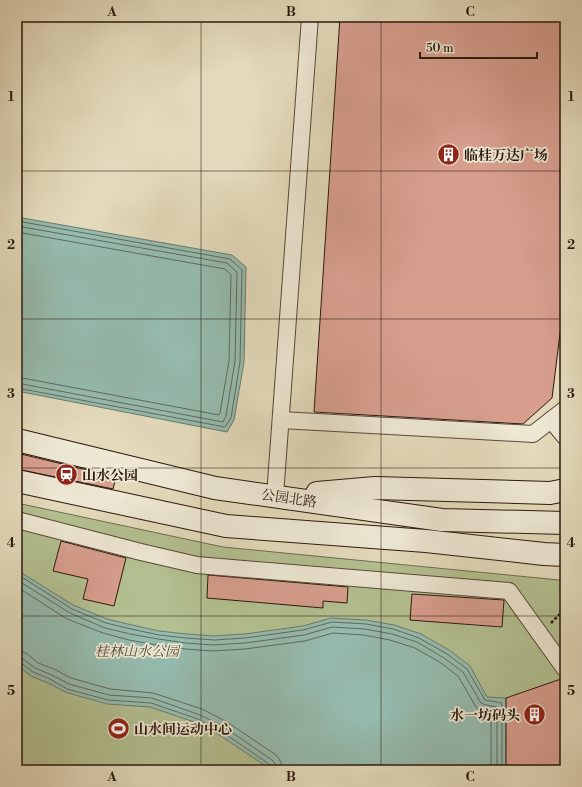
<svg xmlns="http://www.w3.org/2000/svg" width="582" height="787" viewBox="0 0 582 787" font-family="'Libre Bodoni','Noto Serif SC',serif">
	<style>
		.green { fill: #b3c091; stroke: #6f6c4e }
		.water { fill: #95bbae; stroke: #6b7a6d }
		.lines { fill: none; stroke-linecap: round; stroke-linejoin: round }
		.shore { stroke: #606a5d; stroke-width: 1 }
		.building { fill: #d79e8e; stroke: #2b190c }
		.street-casing { stroke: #594938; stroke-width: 18 }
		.secondary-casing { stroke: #2b190c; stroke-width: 24 }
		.path { stroke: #2b190c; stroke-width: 2.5; stroke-dasharray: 3 2; stroke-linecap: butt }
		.street { stroke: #ede7d3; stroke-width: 16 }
		.secondary { stroke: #ede7d3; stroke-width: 22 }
		.grid { fill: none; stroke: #2b190c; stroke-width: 1; stroke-opacity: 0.55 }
		.labels { text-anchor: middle; stroke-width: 3.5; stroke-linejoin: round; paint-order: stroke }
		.poi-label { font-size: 14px; font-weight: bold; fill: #2b190c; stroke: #ede7d3; text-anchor: start }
		.street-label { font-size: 14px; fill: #2b190c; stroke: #ede7d3 }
		.park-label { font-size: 14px; font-style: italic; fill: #544b34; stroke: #ede7d3 }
		.neatline { fill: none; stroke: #2b190c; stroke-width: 1.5 }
		.grid-label { font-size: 13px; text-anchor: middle; font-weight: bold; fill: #2b190c }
	</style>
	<rect width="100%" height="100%" fill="#e3dabb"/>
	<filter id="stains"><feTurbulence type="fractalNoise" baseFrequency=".005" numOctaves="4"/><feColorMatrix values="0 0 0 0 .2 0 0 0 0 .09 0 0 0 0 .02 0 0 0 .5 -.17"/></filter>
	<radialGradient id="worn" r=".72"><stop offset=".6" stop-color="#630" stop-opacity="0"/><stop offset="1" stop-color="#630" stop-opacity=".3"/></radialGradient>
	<!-- green -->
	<path class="green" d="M 17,503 L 223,547 L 559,580 L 565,585 L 565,770 L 17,770 Z"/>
	<!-- water -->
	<g class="water">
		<path d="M 17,217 L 232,255 L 246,267 L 244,362 L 234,420 L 227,432 L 17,391 Z"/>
		<path d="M 17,570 L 73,605 L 107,619 L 132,625 L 159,631 L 187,634 L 214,636 L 245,634 L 303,626 L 331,618 L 366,620 L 394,625 L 421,634 L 449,650 L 470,666 L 487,697 L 506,698 L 506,770 L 269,770 L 267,767 L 218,734 L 197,723 L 150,707 L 107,704 L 65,692 L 48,683 L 31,676 L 17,665 Z"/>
	</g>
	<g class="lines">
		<!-- shore -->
		<g class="shore">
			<path d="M 17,221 L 230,259 L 242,270 L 240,362 L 231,418 L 225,427 L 17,388"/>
			<path d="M 17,226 L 227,263 L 237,272 L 235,361 L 226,416 L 223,422 L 17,383"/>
			<path d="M 17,232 L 225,269 L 231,275 L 229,361 L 220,413 L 219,415 L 17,377"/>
			<path d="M 17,574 L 72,609 L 106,623 L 131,629 L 159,635 L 186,638 L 214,640 L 245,638 L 303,630 L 332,622 L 366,624 L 393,629 L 419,638 L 447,654 L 467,669 L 485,700 L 502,703 L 502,770"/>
			<path d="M 17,580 L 70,613 L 105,628 L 130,634 L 158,639 L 186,643 L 213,645 L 245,643 L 304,635 L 332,627 L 365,629 L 392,634 L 417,642 L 444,658 L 463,672 L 481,703 L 486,705 L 497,707 L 497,770"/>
			<path d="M 17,587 L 67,619 L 103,633 L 129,640 L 157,645 L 185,649 L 213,651 L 245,649 L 305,641 L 333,633 L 364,635 L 390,640 L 415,648 L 441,663 L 458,676 L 476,707 L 481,710 L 491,713 L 491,770"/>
			<path d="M 17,651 L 26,653 L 38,663 L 54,669 L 71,678 L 110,689 L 153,693 L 202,709 L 227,722 L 276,755 L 281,762 L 283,770"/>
			<path d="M 17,657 L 23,659 L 35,668 L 52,675 L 69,684 L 109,695 L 152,698 L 200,715 L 224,727 L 272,760 L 276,765 L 277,770"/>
			<path d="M 17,662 L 21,663 L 33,672 L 50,679 L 67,689 L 108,700 L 151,703 L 198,719 L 221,731 L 269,764 L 272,767 L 272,770"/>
		</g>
	</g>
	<!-- building -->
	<g class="building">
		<path d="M 340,17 L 565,17 L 565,293 L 552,398 L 523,424 L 314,412 Z"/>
		<path d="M 17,453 L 116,477 L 113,489 L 17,469 Z"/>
		<path d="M 61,541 L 126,558 L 114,606 L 83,599 L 88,579 L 53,571 Z"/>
		<path d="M 208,575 L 348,587 L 347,603 L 323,601 L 323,608 L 207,598 Z"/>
		<path d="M 412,594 L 504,600 L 502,627 L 410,620 Z"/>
		<path d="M 561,679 L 565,686 L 565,770 L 506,770 L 506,698 Z"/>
	</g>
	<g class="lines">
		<defs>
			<g id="street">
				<path d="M 281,420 L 533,434 L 565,409"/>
				<path d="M 551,420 L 565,437"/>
				<path d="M 275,496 L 310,17"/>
				<path d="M 17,520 L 141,552 L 197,565 L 509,591 L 565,669"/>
			</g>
			<g id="secondary">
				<path d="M 17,440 L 215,488 L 442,520 L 565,523"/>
				<path d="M 17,481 L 226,526 L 426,541 L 544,554 L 565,555"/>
				<path d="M 317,493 L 375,488 L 550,493 L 565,490"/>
			</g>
		</defs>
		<!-- street casing -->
		<use href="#street" class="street-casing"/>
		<!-- secondary casing -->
		<use href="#secondary" class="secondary-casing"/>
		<!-- path -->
		<path class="path" d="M 551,623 L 565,609"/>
		<!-- street -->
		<use href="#street" class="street"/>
		<!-- secondary -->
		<use href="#secondary" class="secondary"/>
	</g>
	<!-- grid -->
	<path class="grid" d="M 201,17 L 201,770M 381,17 L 381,770M 17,171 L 565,171M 17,319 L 565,319M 17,468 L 565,468M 17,616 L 565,616"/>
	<!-- icons -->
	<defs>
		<symbol id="building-disc" viewBox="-11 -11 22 22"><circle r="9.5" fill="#8f2418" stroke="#ede7d3"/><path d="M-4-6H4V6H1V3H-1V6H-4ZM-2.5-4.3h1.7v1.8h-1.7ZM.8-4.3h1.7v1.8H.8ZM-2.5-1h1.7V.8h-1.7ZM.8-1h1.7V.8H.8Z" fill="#fff"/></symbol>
		<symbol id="station-disc" viewBox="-11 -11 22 22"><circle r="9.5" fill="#8f2418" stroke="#ede7d3"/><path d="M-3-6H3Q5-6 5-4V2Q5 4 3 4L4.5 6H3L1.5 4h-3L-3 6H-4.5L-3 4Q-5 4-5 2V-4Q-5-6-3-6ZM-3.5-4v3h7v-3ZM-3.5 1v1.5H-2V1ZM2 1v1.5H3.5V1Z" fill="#fff"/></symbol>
		<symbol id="stadium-disc" viewBox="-11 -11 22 22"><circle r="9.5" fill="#8f2418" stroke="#ede7d3"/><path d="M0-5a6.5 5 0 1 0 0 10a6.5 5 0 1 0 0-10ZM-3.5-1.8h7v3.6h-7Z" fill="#fff"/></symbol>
	</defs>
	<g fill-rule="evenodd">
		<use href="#building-disc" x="436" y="142" width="25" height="25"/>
		<use href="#station-disc" x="54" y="462" width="25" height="25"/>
		<use href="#building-disc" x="522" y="702" width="25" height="25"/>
		<use href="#stadium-disc" x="106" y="716" width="25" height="25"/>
	</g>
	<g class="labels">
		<!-- poi labels -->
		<g class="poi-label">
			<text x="464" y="160">临桂万达广场</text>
			<text x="82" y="480">山水公园</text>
			<text x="520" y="720" text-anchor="end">水一坊码头</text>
			<text x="134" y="734">山水间运动中心</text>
		</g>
		<!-- street labels -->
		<g class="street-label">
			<text transform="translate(289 498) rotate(8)" y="5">公园北路</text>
		</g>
		<!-- park labels -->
		<g class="park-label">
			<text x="137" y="656">桂林山水公园</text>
		</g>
	</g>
	<!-- margin -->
	<rect width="582" height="787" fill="none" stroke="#e3dabb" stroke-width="44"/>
	<!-- scale -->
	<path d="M420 52v6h117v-6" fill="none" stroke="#2b190c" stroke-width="2"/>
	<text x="426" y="52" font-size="12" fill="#2b190c" stroke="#ede7d3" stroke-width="3" paint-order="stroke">50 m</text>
	<rect x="22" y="22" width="538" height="743" class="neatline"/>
	<g class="grid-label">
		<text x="112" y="16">A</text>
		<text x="291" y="16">B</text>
		<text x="470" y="16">C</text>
		<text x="11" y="101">1</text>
		<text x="571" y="101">1</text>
		<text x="11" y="249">2</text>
		<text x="571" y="249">2</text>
		<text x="11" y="398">3</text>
		<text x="571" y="398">3</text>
		<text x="11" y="547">4</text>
		<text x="571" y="547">4</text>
		<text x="11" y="695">5</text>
		<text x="571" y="695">5</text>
		<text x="112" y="781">A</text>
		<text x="291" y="781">B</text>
		<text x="470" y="781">C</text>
	</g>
	<rect width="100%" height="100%" filter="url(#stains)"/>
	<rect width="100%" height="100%" fill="url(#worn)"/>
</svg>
